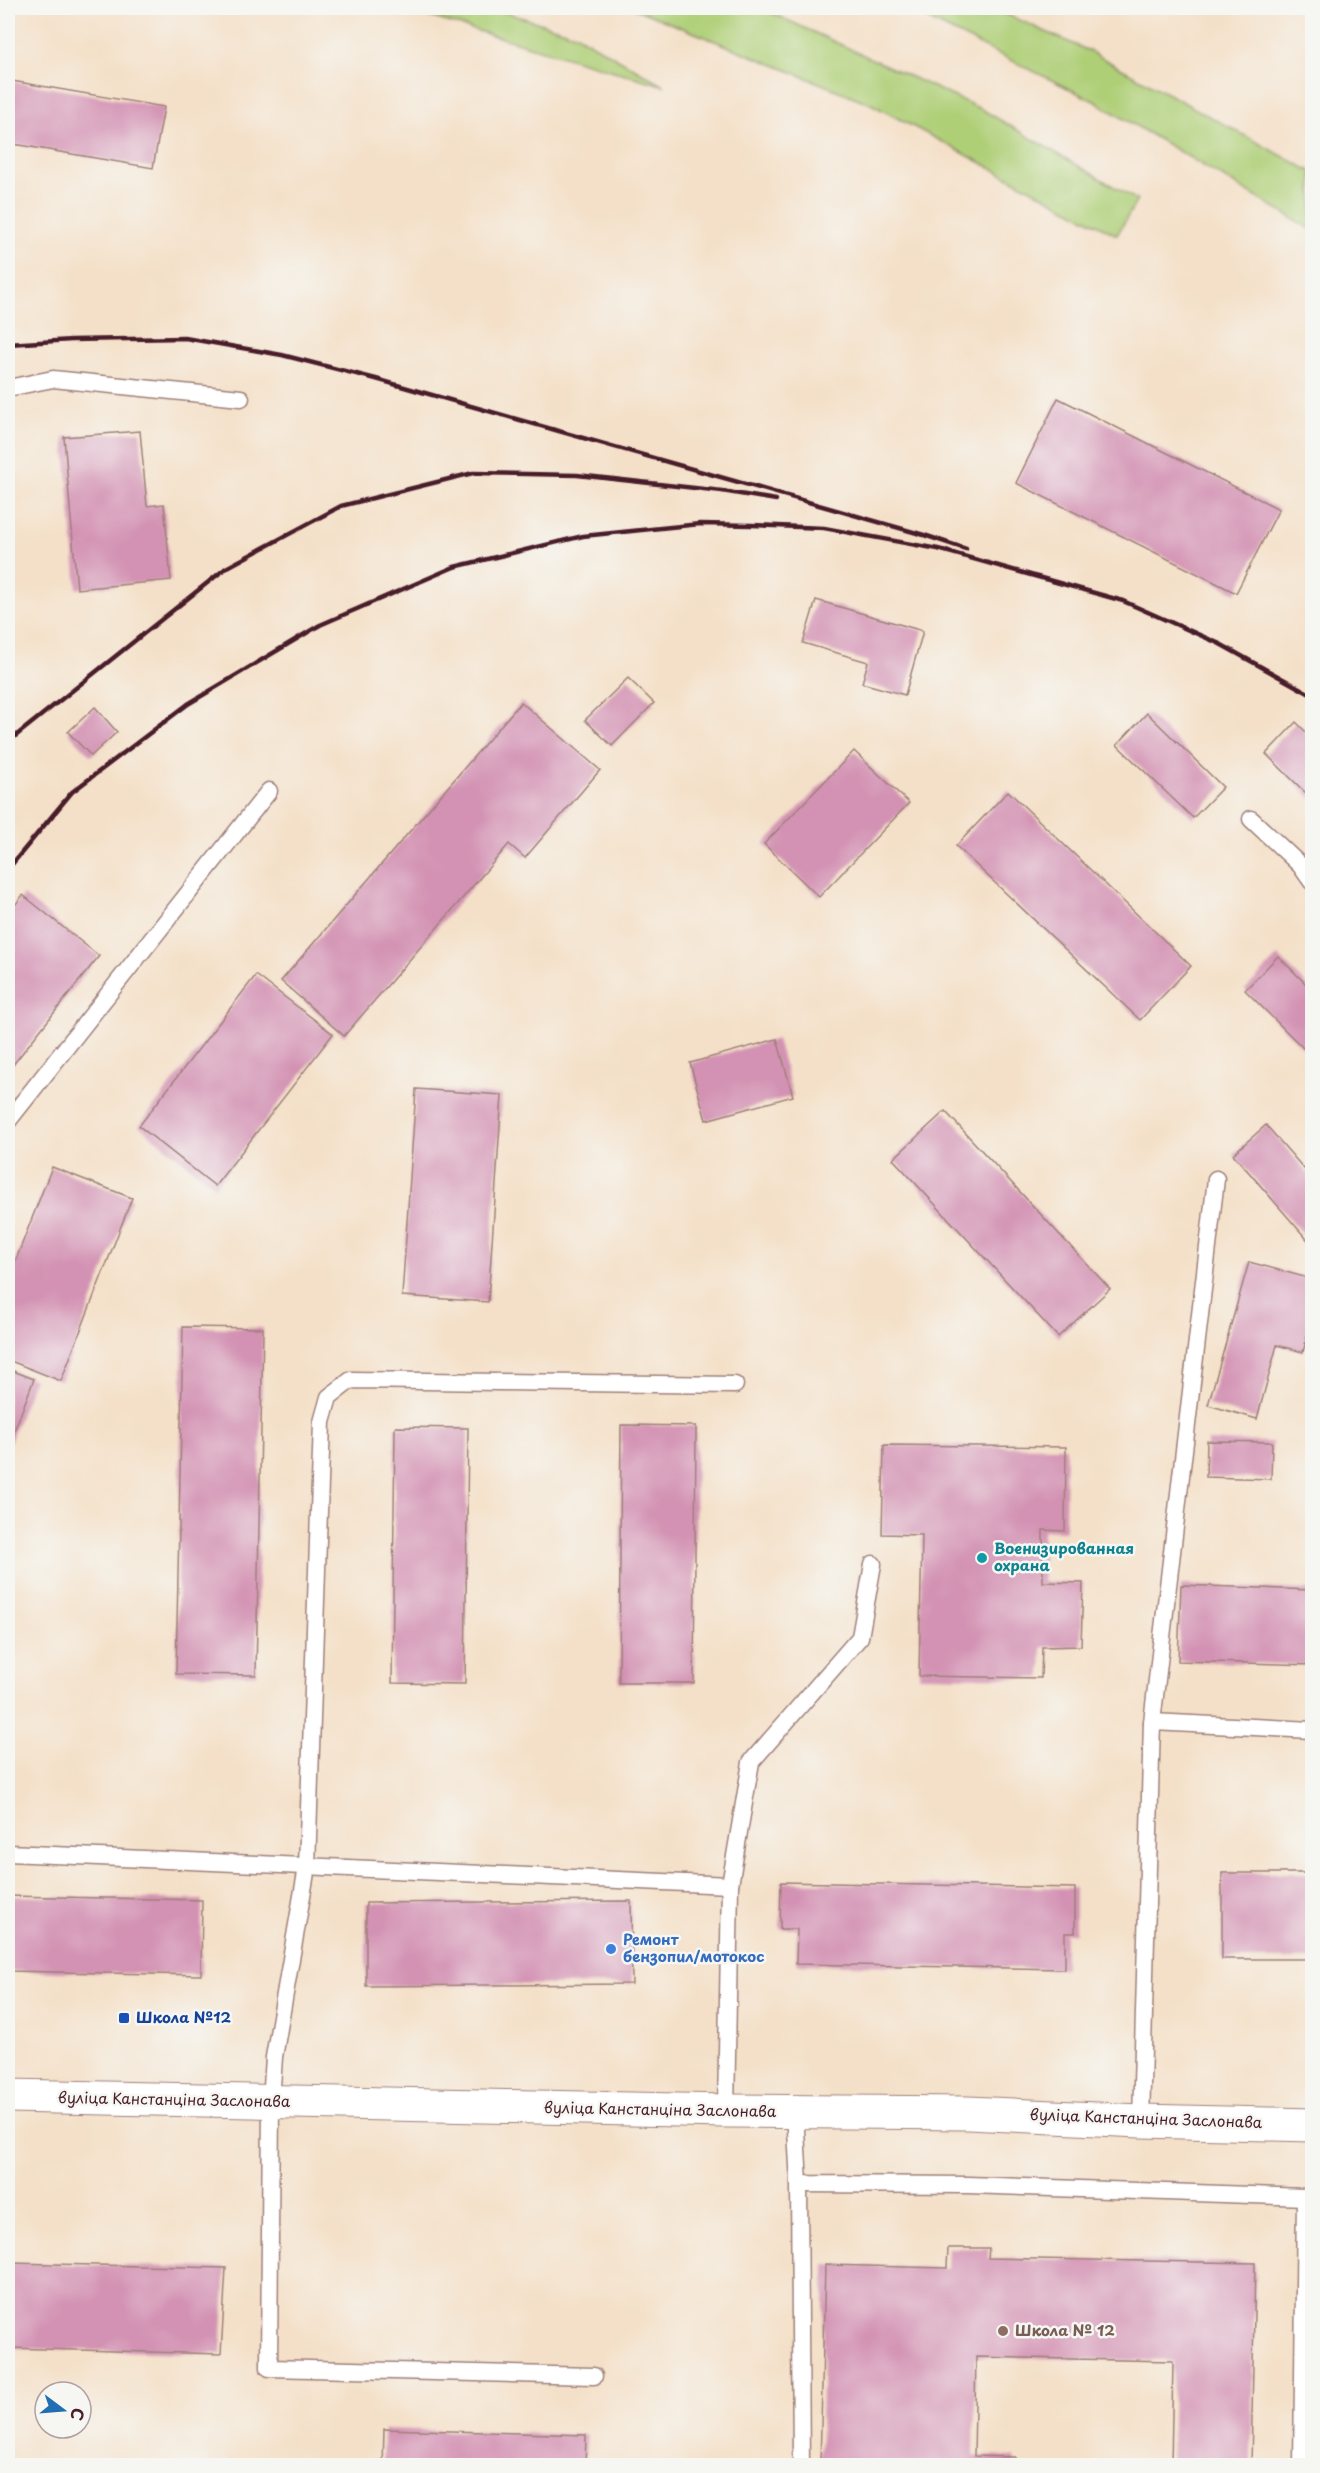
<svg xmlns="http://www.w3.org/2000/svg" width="1320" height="2473" viewBox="0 0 1320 2473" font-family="'Playpen Sans',sans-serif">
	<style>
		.green { fill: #afcf77; stroke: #7c7751; stroke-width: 1.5 }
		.building { fill: #d392b3 }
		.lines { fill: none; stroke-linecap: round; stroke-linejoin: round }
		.lane-casing { stroke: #9f807a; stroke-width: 19 }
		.secondary-casing { stroke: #9f807a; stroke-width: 35 }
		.lane { stroke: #fff; stroke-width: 16 }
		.secondary { stroke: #fff; stroke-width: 33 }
		.rail { stroke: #4a1f2b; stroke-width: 4.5 }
		.culture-dot { fill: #0f9aa8; stroke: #f6f6f2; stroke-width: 2 }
		.shop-dot { fill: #3f7fe0; stroke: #f6f6f2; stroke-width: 2 }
		.transit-dot { fill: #1a4fb4; stroke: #f6f6f2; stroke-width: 2 }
		.education-dot { fill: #8d6e63; stroke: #f6f6f2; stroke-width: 2 }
		.labels { text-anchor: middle; stroke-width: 5; stroke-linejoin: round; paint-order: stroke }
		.culture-label { font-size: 15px; font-weight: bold; fill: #0d838f; stroke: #f6f6f2; text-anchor: start }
		.shop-label { font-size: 15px; font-weight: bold; fill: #366cbe; stroke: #f6f6f2; text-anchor: start }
		.transit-label { font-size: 15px; font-weight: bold; fill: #164399; stroke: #f6f6f2; text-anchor: start }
		.street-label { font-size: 15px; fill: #4a1f2b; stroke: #f6f6f2 }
		.education-label { font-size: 15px; font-weight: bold; fill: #785e54; stroke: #f6f6f2; text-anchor: start }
	</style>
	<rect width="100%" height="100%" fill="#f6f6f2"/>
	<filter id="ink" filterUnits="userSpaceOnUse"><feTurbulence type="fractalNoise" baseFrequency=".0167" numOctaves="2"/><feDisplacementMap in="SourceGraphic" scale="12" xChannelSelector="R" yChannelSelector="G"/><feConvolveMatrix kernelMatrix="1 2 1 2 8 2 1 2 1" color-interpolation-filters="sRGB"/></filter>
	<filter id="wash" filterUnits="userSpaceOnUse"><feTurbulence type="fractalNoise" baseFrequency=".008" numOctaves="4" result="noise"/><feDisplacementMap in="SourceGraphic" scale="24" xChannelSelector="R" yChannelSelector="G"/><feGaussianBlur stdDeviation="1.35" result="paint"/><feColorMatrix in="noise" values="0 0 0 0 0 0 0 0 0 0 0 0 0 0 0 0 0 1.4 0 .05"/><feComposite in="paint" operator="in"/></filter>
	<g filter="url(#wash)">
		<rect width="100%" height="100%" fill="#f4e0c8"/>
		<!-- green -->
		<g class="green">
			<path d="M 400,8 L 491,8 L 575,34 L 665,86 Z"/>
			<path d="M 633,8 L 761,8 L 983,110 L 1137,200 L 1117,235 L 869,103 Z"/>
			<path d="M 905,8 L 992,8 L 1089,51 L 1312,172 L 1312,230 L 1094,101 Z"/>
		</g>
		<g id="blocks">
			<!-- building -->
			<g class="building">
				<path d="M 12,81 L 164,107 L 153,168 L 8,143 L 8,108 Z"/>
				<path d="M 1058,398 L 1279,509 L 1236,593 L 1016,483 Z"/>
				<path d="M 140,431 L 147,506 L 164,504 L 171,580 L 77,589 L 64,437 Z"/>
				<path d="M 816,600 L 923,631 L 905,695 L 862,683 L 868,662 L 803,643 Z"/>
				<path d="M 628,678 L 654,703 L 612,746 L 585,720 Z"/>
				<path d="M 521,702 L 600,770 L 525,858 L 509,844 L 344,1036 L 281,981 Z"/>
				<path d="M 95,707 L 117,732 L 91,756 L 68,732 Z"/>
				<path d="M 1147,713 L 1223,787 L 1193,818 L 1117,745 Z"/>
				<path d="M 1296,722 L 1312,738 L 1312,799 L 1266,754 Z"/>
				<path d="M 854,751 L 909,803 L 819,897 L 764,844 Z"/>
				<path d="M 1008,791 L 1191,966 L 1140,1020 L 956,846 Z"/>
				<path d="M 23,895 L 99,956 L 8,1071 L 8,914 Z"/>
				<path d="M 1278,956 L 1312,990 L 1312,1057 L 1245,990 Z"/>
				<path d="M 256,975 L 333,1034 L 215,1186 L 139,1126 Z"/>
				<path d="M 777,1039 L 793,1096 L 706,1120 L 690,1063 Z"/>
				<path d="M 416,1089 L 502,1095 L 488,1302 L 402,1296 Z"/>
				<path d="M 945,1111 L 1110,1289 L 1058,1337 L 893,1159 Z"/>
				<path d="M 1266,1125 L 1312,1178 L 1312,1245 L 1233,1154 Z"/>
				<path d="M 52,1167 L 132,1198 L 61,1381 L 8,1360 L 8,1280 Z"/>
				<path d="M 1249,1262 L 1312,1279 L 1312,1318 L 1303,1352 L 1277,1345 L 1257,1419 L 1208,1405 Z"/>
				<path d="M 183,1327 L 263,1328 L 256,1675 L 176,1674 Z"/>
				<path d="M 8,1369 L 34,1379 L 8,1447 Z"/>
				<path d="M 621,1425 L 696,1426 L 694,1683 L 619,1683 Z"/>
				<path d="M 395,1427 L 468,1428 L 465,1684 L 392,1683 Z"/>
				<path d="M 1207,1441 L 1272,1442 L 1271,1479 L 1206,1477 Z"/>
				<path d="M 884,1445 L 1066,1447 L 1065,1531 L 1043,1530 L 1043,1582 L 1083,1583 L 1081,1646 L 1042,1647 L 1041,1678 L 919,1676 L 922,1535 L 882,1534 Z"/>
				<path d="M 1181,1585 L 1312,1590 L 1312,1665 L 1178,1661 Z"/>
				<rect x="1222" y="1873" width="90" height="86"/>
				<path d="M 781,1882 L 1075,1888 L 1075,1933 L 1065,1933 L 1065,1969 L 796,1964 L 797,1929 L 780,1929 Z"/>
				<path d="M 8,1896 L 202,1900 L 201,1975 L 8,1971 Z"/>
				<path d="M 631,1901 L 632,1984 L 366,1986 L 366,1903 Z"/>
				<path d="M 948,2248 L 989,2248 L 988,2258 L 1255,2263 L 1251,2466 L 1171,2466 L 1173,2361 L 976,2357 L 974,2456 L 1015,2457 L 1015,2466 L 820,2466 L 825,2265 L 947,2268 Z"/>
				<path d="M 8,2263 L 226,2268 L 221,2354 L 8,2348 Z"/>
				<path d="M 384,2429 L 586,2435 L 585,2466 L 383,2466 Z"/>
			</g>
		</g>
	</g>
	<g filter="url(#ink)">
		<use href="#blocks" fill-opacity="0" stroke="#9f807a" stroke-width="1.5"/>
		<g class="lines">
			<defs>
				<g id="lane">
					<path d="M 8,388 L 53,379 L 241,398"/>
					<path d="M 1251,819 L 1300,865 L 1312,882"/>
					<path d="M 8,1121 L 269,791"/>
					<path d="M 1152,1722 L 1216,1179"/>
					<path d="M 8,1853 L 730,1885"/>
					<path d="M 726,2111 L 730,1885 L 751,1762 L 860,1637 L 873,1564"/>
					<path d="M 795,2112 L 799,2184 L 968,2185 L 1305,2197 L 1302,2466"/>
					<path d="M 1141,2121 L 1152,1722 L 1312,1730"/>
					<path d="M 799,2184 L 801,2466"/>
					<path d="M 594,2376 L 269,2368 L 271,2102 L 274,2057 L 307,1867 L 322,1422 L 329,1397 L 351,1380 L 735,1385"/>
				</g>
				<path id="secondary" d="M 8,2096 L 726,2111 L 968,2113 L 1141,2121 L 1312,2125"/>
			</defs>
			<!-- lane casing -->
			<use href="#lane" class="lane-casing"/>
			<!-- secondary casing -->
			<use href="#secondary" class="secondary-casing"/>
			<!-- lane -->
			<use href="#lane" class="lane"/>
			<!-- secondary -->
			<use href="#secondary" class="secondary"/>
			<!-- rail -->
			<g class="rail">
				<path d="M 8,344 L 72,340 L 185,338 L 282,355 L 376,379 L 924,535 L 966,549"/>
				<path d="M 8,742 L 226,568 L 341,506 L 473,473 L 577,475 L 722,491 L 776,500"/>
				<path d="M 8,869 L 72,792 L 188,704 L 320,625 L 454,567 L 583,536 L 700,524 L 752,525 L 824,528 L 938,549 L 1123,601 L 1220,644 L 1312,695"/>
			</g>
		</g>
	</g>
	<!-- markers -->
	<circle class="culture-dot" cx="982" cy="1558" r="6"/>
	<circle class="shop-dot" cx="611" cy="1949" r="6"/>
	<rect class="transit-dot" x="118" y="2012" width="12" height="12" rx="3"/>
	<circle class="education-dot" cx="1003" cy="2331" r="6"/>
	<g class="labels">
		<!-- culture labels -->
		<g class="culture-label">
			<text x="994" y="1554">Военизированная<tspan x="994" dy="17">охрана</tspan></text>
		</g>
		<!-- shop labels -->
		<g class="shop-label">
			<text x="623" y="1945">Ремонт<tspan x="623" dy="17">бензопил/мотокос</tspan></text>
		</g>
		<!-- transit labels -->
		<g class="transit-label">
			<text x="136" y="2023">Школа №12</text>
		</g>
		<!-- street labels -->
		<g class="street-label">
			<text transform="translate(174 2100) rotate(1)" y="5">вуліца Канстанціна Заслонава</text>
			<text transform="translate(660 2110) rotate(1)" y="5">вуліца Канстанціна Заслонава</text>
			<text transform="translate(1146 2119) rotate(2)" y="5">вуліца Канстанціна Заслонава</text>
		</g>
		<!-- education labels -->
		<g class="education-label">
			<text x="1015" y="2336">Школа № 12</text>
		</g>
	</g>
	<!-- margin -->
	<rect width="1320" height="2473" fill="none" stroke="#f6f6f2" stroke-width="30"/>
	<!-- north arrow -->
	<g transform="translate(63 2410) rotate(106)"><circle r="28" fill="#f6f6f2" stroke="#b1a0a2" stroke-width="1.5"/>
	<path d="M0-4.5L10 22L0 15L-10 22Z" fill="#1f6fb2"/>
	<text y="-9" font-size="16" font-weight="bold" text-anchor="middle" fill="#4a1f2b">С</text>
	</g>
</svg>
